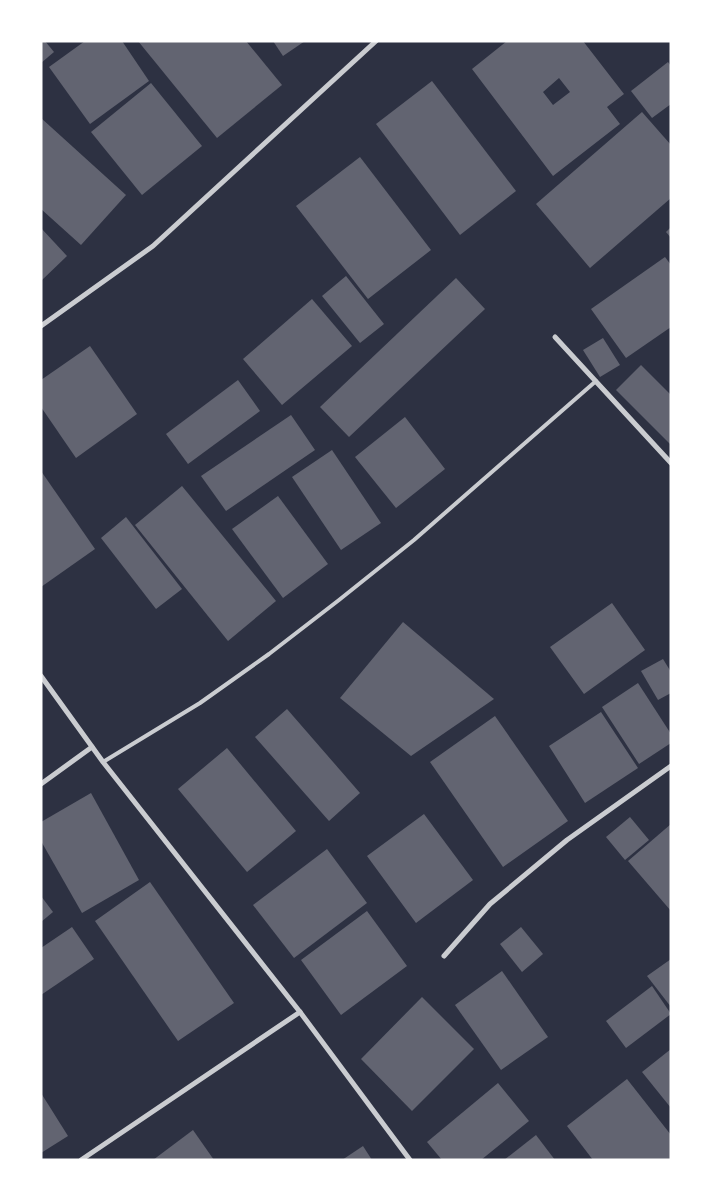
<svg xmlns="http://www.w3.org/2000/svg" width="712" height="1201" viewBox="0 0 712 1201" font-family="Lato,sans-serif">
	<style>
		.building { fill: #626471; fill-rule: evenodd }
		.lines { fill: none; stroke-linecap: round; stroke-linejoin: round }
		.service { stroke: #caccd0; stroke-width: 4 }
		.minor { stroke: #caccd0; stroke-width: 5 }
	</style>
	<rect width="100%" height="100%" fill="#2d3142"/>
	<!-- building -->
	<g class="building">
		<path d="M 41,41 L 45,41 L 54,52 L 41,63 Z"/>
		<path d="M 85,41 L 122,41 L 149,81 L 90,124 L 49,67 Z"/>
		<path d="M 138,41 L 246,41 L 282,85 L 217,138 Z"/>
		<path d="M 273,41 L 305,41 L 283,56 Z"/>
		<path d="M 507,41 L 583,41 L 624,94 L 607,107 L 620,124 L 553,176 L 472,69 ZM 559,78 L 570,92 L 553,105 L 543,92 Z"/>
		<path d="M 668,62 L 671,66 L 671,104 L 652,118 L 631,91 Z"/>
		<path d="M 432,81 L 516,191 L 460,235 L 376,124 Z"/>
		<path d="M 151,83 L 202,146 L 142,195 L 91,132 Z"/>
		<path d="M 642,112 L 671,145 L 671,198 L 590,268 L 536,204 Z"/>
		<path d="M 41,118 L 126,195 L 81,245 L 41,209 Z"/>
		<path d="M 360,157 L 431,250 L 368,299 L 296,206 Z"/>
		<path d="M 671,227 L 671,238 L 666,232 Z"/>
		<path d="M 41,228 L 67,256 L 41,281 Z"/>
		<path d="M 665,257 L 671,265 L 671,327 L 626,358 L 591,309 Z"/>
		<path d="M 346,276 L 384,324 L 360,343 L 322,296 Z"/>
		<path d="M 456,278 L 485,309 L 349,437 L 320,407 Z"/>
		<path d="M 312,299 L 352,346 L 282,405 L 243,359 Z"/>
		<path d="M 603,338 L 620,365 L 600,377 L 583,350 Z"/>
		<path d="M 90,346 L 137,414 L 76,458 L 41,407 L 41,380 Z"/>
		<path d="M 641,365 L 671,395 L 671,445 L 616,390 Z"/>
		<path d="M 238,380 L 260,411 L 188,464 L 166,434 Z"/>
		<path d="M 291,415 L 315,450 L 226,511 L 201,476 Z"/>
		<path d="M 405,417 L 445,469 L 396,508 L 355,457 Z"/>
		<path d="M 332,450 L 381,523 L 341,550 L 292,477 Z"/>
		<path d="M 41,471 L 95,549 L 41,587 Z"/>
		<path d="M 182,486 L 276,601 L 228,641 L 135,525 Z"/>
		<path d="M 278,496 L 328,564 L 283,598 L 232,529 Z"/>
		<path d="M 126,517 L 182,589 L 156,609 L 101,538 Z"/>
		<path d="M 612,603 L 645,650 L 584,694 L 550,647 Z"/>
		<path d="M 403,622 L 494,699 L 411,756 L 340,698 Z"/>
		<path d="M 663,659 L 671,672 L 671,693 L 658,700 L 641,671 Z"/>
		<path d="M 638,683 L 671,734 L 671,743 L 639,764 L 602,707 Z"/>
		<path d="M 287,709 L 360,793 L 329,821 L 255,737 Z"/>
		<path d="M 601,712 L 638,768 L 585,803 L 549,746 Z"/>
		<path d="M 495,716 L 568,821 L 503,867 L 430,762 Z"/>
		<path d="M 227,748 L 296,831 L 247,872 L 178,789 Z"/>
		<path d="M 91,793 L 139,880 L 82,913 L 41,841 L 41,822 Z"/>
		<path d="M 424,814 L 473,880 L 416,923 L 367,856 Z"/>
		<path d="M 630,817 L 649,840 L 625,860 L 606,837 Z"/>
		<path d="M 671,824 L 671,911 L 628,861 Z"/>
		<path d="M 327,849 L 367,903 L 294,958 L 253,905 Z"/>
		<path d="M 150,882 L 234,1003 L 178,1041 L 95,921 Z"/>
		<path d="M 41,896 L 53,912 L 41,922 Z"/>
		<path d="M 367,911 L 407,966 L 341,1015 L 301,960 Z"/>
		<path d="M 72,927 L 94,959 L 41,995 L 41,948 Z"/>
		<path d="M 521,927 L 543,954 L 522,972 L 500,944 Z"/>
		<path d="M 671,959 L 671,1007 L 647,976 Z"/>
		<path d="M 502,971 L 548,1037 L 501,1070 L 455,1005 Z"/>
		<path d="M 652,986 L 671,1014 L 626,1048 L 606,1021 Z"/>
		<path d="M 422,997 L 474,1049 L 412,1111 L 361,1059 Z"/>
		<path d="M 671,1049 L 671,1108 L 642,1072 Z"/>
		<path d="M 627,1079 L 671,1135 L 671,1160 L 593,1160 L 567,1126 Z"/>
		<path d="M 498,1083 L 529,1121 L 481,1160 L 442,1160 L 427,1142 Z"/>
		<path d="M 41,1093 L 68,1136 L 41,1153 Z"/>
		<path d="M 193,1130 L 214,1160 L 153,1160 Z"/>
		<path d="M 536,1135 L 555,1160 L 504,1160 Z"/>
		<path d="M 363,1146 L 372,1160 L 342,1160 Z"/>
	</g>
	<g class="lines">
		<!-- service -->
		<path class="service" d="M 103,762 L 200,703 L 269,654 L 339,600 L 414,540 L 596,381"/>
		<!-- minor -->
		<g class="minor">
			<path d="M 41,326 L 153,246 L 376,41"/>
			<path d="M 555,337 L 671,463"/>
			<path d="M 41,676 L 103,762 L 300,1012 L 410,1160"/>
			<path d="M 41,784 L 92,747"/>
			<path d="M 444,956 L 490,904 L 567,840 L 671,766"/>
			<path d="M 81,1160 L 300,1012"/>
		</g>
	</g>
	<!-- border -->
	<rect width="712" height="1201" fill="none" stroke="#ffffff" stroke-width="85"/>
</svg>
